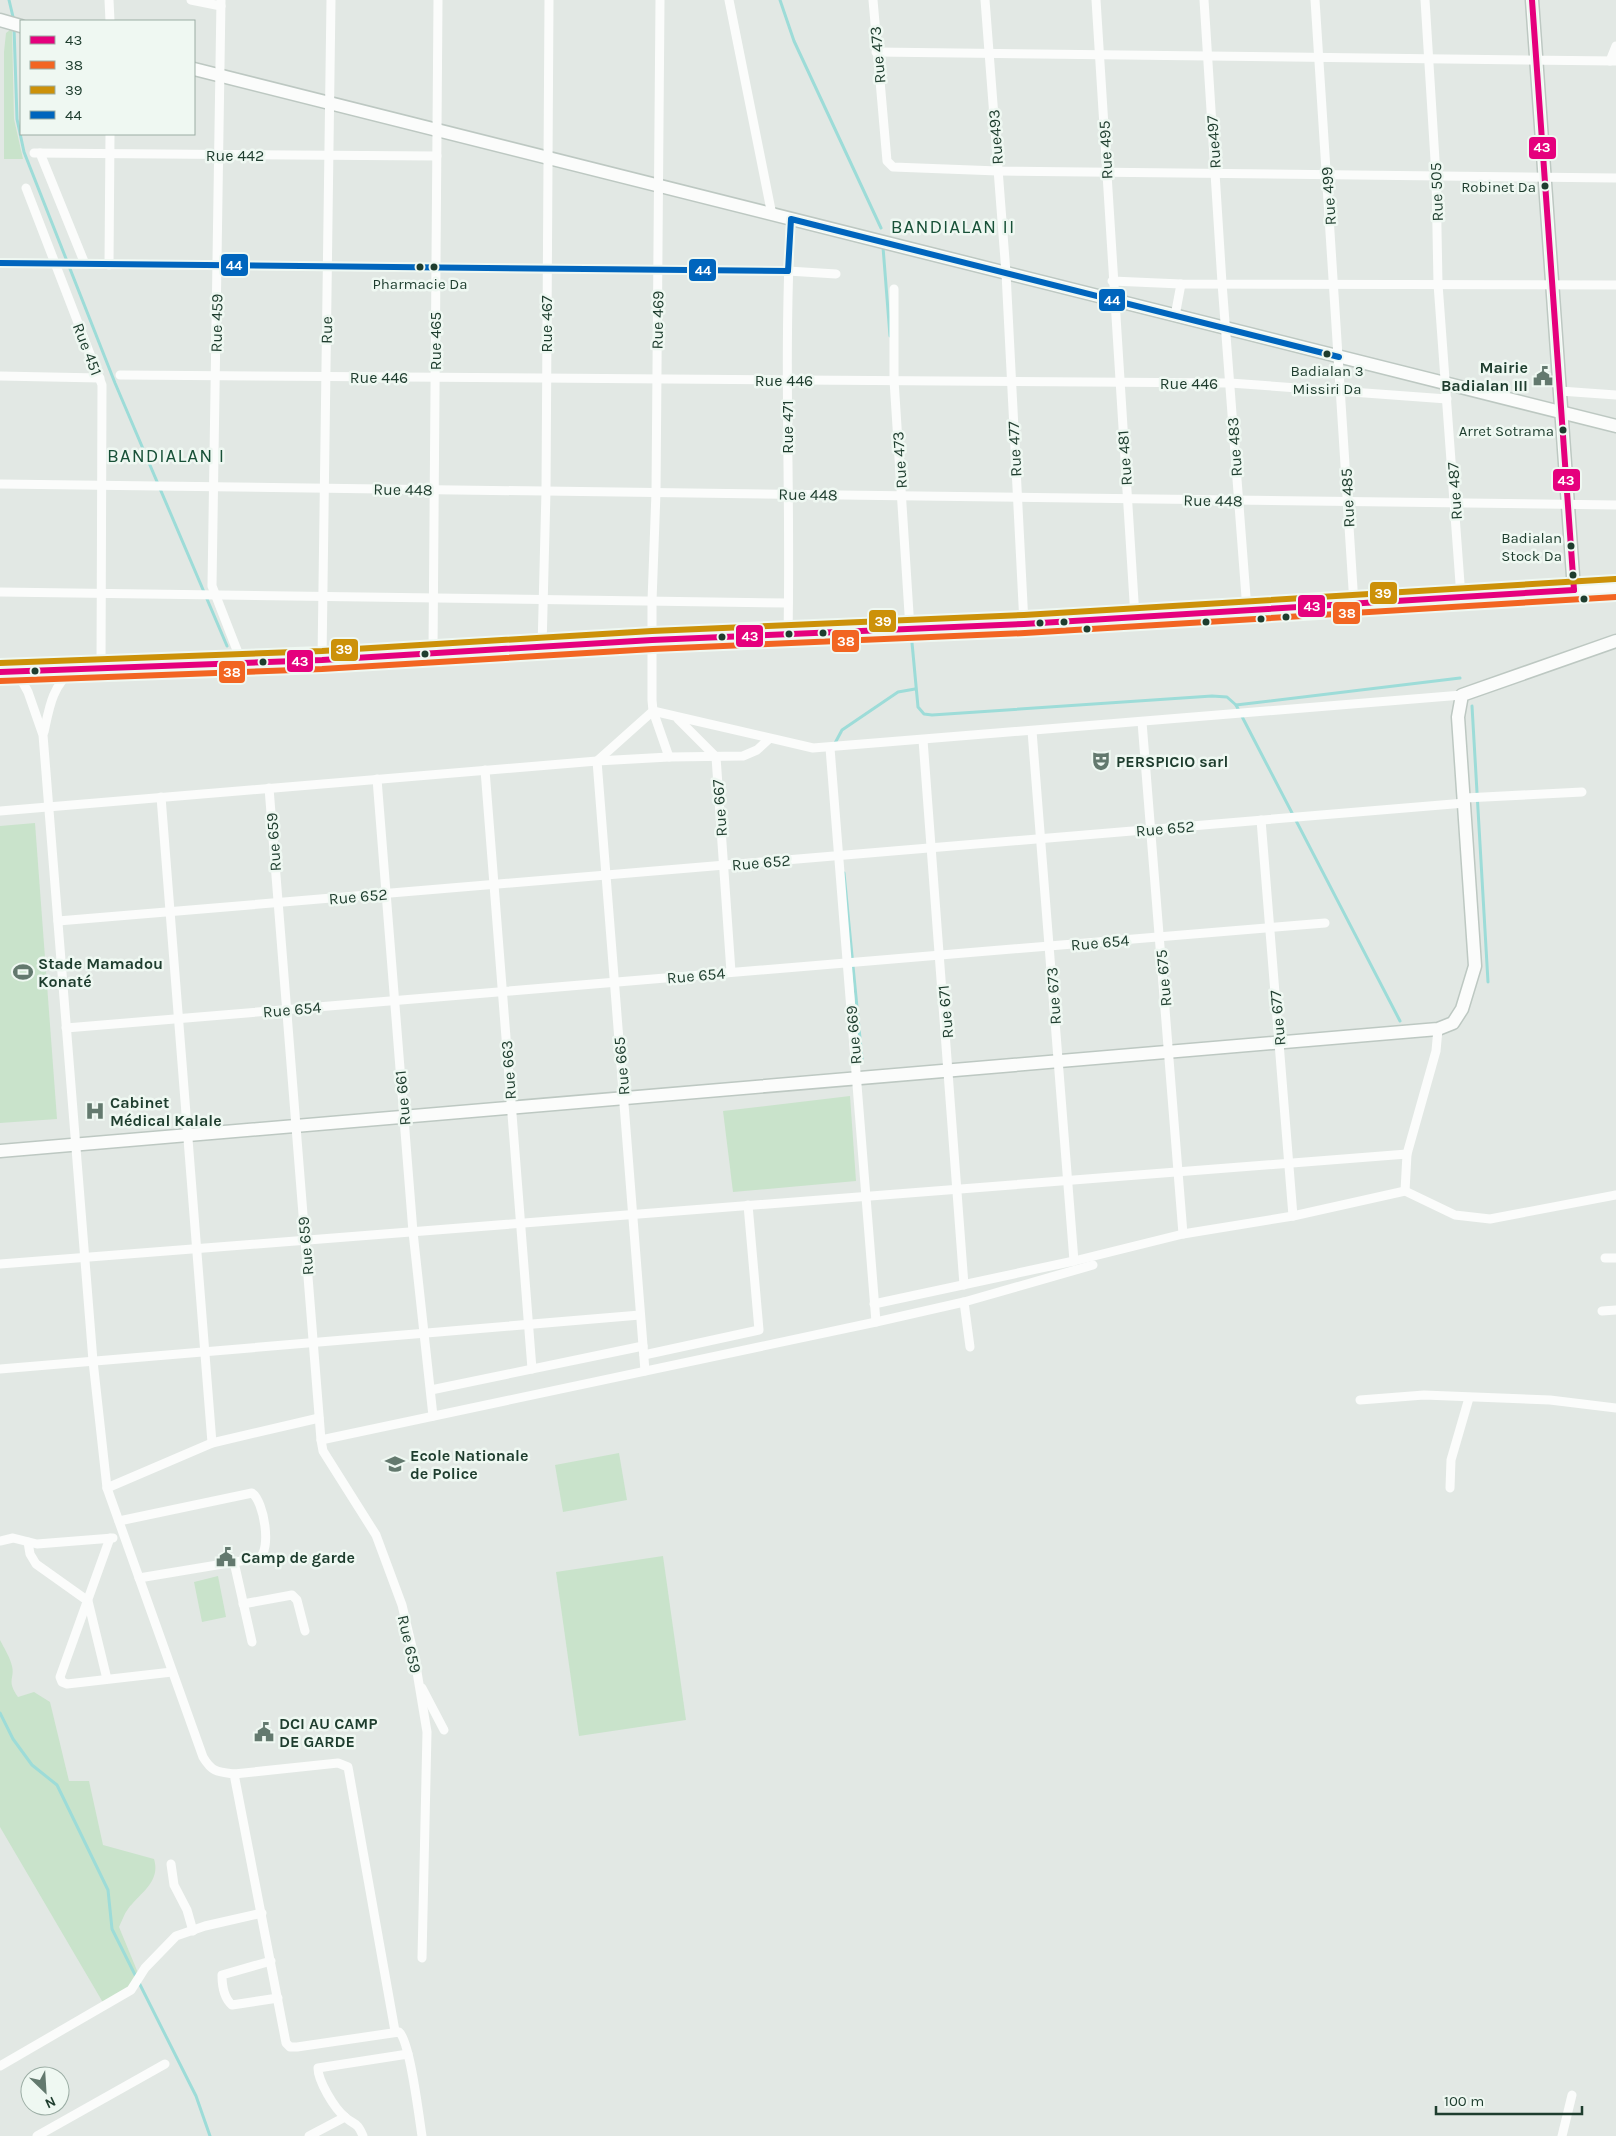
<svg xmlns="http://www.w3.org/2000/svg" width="1616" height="2136" viewBox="0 0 1616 2136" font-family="Karla,sans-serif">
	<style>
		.green { fill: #c9e3cb }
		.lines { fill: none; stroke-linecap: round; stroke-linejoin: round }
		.stream { stroke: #9ddcd8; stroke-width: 3 }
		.secondary-casing { stroke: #bdc8c2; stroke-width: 15 }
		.street { stroke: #fbfcfb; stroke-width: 9 }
		.secondary { stroke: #fbfcfb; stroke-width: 12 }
		.bus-1-casing { stroke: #eff8f2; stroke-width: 10 }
		.bus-2-casing { stroke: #eff8f2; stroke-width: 10 }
		.bus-3-casing { stroke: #eff8f2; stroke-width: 10 }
		.bus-4-casing { stroke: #eff8f2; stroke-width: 10 }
		.bus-1 { stroke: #e5007d; stroke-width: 6 }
		.bus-2 { stroke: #f26522; stroke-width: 6 }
		.bus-3 { stroke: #cc9109; stroke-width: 6 }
		.bus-4 { stroke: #0065bd; stroke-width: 6 }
		.bus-dot { fill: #1e3d2e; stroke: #eff8f2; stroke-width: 2 }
		.labels { text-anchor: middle; stroke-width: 5; stroke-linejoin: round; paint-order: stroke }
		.bus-label { font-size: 15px; fill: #1e3d2e; stroke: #eff8f2; text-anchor: end }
		.street-label { font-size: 16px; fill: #1e3d2e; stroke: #eff8f2 }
		.poi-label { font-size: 16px; font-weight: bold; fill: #1e3d2e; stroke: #eff8f2; text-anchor: start }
		.quarter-label { font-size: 19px; letter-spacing: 1px; fill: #185138; stroke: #eff8f2 }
		.line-badge { stroke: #eff8f2; stroke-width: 2 }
		.badge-label { font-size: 14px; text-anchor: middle; font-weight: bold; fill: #fff }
	</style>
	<rect width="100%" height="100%" fill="#e2e8e4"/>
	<!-- green -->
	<g class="green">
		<path d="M 10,30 L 12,30 L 14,119 L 23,159 L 4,159 L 4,52 L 6,33 Z"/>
		<path d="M 35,823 L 57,1119 L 0,1123 L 0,826 Z"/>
		<path d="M 850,1096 L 856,1181 L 733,1192 L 723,1111 Z"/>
		<path d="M 619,1453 L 627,1500 L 563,1512 L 555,1465 Z"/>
		<path d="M 663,1556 L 686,1720 L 579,1736 L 556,1572 Z"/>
		<path d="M 218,1576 L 226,1617 L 202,1622 L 194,1582 Z"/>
		<path d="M 0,1640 C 4,1648 10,1657 12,1666 C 15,1679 6,1680 18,1697 L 34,1692 L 50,1702 L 69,1781 L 89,1781 L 103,1845 L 154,1859 C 161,1882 140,1893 128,1909 C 124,1914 122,1921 119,1927 L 138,1973 L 131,1991 L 105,2006 L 0,1827 Z"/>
	</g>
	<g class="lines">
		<!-- stream -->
		<g class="stream">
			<path d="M 9,0 L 14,21"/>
			<path d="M 780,0 L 794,41 L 881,228"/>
			<path d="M 14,27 L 17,119 L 24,152 L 115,383 L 227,646"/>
			<path d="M 883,247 L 890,336"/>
			<path d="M 911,632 L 918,707 L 924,714 L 932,715 L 1212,696 L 1227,697 L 1236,705 L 1400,1021"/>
			<path d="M 1236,705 L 1460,678"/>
			<path d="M 1472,706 L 1488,982"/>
			<path d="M 834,745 L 842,730 L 898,692 L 915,689"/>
			<path d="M 844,873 L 862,1059"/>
			<path d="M 0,1713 L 13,1739 L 32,1765 L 57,1785 L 108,1890 L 112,1929 L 196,2096 L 210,2136"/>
		</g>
		<defs>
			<g id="secondary">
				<path d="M 1532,0 L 1574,590"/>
				<path d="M 0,20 L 21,26"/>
				<path d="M 194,69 L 1616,426"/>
				<path d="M 0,672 L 322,660 L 433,652 L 542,648 L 652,640 L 1024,624 L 1616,588"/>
				<path d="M 0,1151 L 1438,1029 L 1453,1023 L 1462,1009 L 1475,966 L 1458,717 L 1462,695 L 1616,641"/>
			</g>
		</defs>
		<!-- secondary casing -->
		<use href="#secondary" class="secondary-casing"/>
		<!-- street -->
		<g class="street">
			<path d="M 109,0 L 110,21"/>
			<path d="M 191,0 L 221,6"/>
			<path d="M 221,0 L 212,586 L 242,663"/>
			<path d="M 660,0 L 656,492 L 652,601 L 652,700 L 653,711 L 669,757"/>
			<path d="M 729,0 L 772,215"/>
			<path d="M 873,0 L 887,161 L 893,167 L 998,171 L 1616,178"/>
			<path d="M 985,0 L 1006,273 L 1024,624"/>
			<path d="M 1096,0 L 1135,617"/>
			<path d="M 1204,0 L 1222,283 L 1247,610"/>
			<path d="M 1315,0 L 1354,604"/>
			<path d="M 1425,0 L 1436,176 L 1438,284 L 1461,597"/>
			<path d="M 876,52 L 1616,61"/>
			<path d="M 1610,61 L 1616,46"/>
			<path d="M 34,153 L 437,156"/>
			<path d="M 40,153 L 85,264"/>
			<path d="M 26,188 L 102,385 L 101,669"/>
			<path d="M 0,263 L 788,271 L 836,274"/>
			<path d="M 109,265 L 110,134"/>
			<path d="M 1112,281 L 1181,284 L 1616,285"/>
			<path d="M 894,289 L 894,380 L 910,629"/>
			<path d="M 1175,316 L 1181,284"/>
			<path d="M 120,375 L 1230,383 L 1447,399"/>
			<path d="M 0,376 L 100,378"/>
			<path d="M 1560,391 L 1616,395"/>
			<path d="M 0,484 L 1616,505"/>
			<path d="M 0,592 L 788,603"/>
			<path d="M 788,634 C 791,496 783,358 791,219"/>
			<path d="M 542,648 L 546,491 L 549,0"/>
			<path d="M 433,652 L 438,0"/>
			<path d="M 322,660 L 331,0"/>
			<path d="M 17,672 L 28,692 L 43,735 L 93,1361 L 107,1488 L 203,1757 C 212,1772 217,1772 234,1774 L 286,2043 L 290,2047 L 297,2047 L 399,2032 C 410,2041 419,2117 422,2136"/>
			<path d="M 678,719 L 716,757 L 731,972"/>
			<path d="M 1142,722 L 1183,1234"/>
			<path d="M 1032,731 L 1074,1261"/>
			<path d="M 44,732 C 49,709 52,686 72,671"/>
			<path d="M 923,740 L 964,1285"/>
			<path d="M 830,748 L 876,1322"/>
			<path d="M 485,770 L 532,1369"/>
			<path d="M 377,779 L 413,1232 L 433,1416"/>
			<path d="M 269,788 L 321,1440 L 323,1451 L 376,1535 L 402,1605 L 415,1660 L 427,1732 L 422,1958"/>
			<path d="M 161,797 L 212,1443"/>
			<path d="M 1465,798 L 1582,792"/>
			<path d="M 0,811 L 597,761 L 669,757 L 743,756 L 757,750 L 769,739"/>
			<path d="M 1261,820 L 1293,1216"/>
			<path d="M 58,921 L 1465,803"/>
			<path d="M 66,1028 L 1325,923"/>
			<path d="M 1405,1191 L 1455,1215 L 1490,1219 L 1616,1195"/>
			<path d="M 1605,1258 L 1616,1258"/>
			<path d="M 0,1264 L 1407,1154"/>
			<path d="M 964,1302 L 970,1347"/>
			<path d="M 874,1304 L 1074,1261 L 1183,1234 L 1293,1216 L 1405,1191 L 1407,1154 L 1436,1051 L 1438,1029"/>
			<path d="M 1602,1311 L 1616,1310"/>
			<path d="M 644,1355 L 759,1330 L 748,1205"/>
			<path d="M 0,1369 L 640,1315"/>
			<path d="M 645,1371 L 597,761 L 653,711 L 813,748 L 1462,695"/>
			<path d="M 431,1390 L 643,1346"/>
			<path d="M 1360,1400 L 1424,1395 L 1550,1400 L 1616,1408"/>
			<path d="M 321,1440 L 876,1322 L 964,1302 L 1093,1265"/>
			<path d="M 107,1488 L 212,1443 L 319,1418"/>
			<path d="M 1450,1488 L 1451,1460 L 1469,1398"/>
			<path d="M 119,1521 L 252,1493 C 264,1501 272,1550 259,1558 L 139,1578"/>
			<path d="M 110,1538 L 60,1677 L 62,1682 L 67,1684 L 172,1672"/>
			<path d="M 0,1541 L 13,1538 L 37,1544 L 113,1538"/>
			<path d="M 28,1542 L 30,1554 L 36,1564 L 88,1601 L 107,1679"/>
			<path d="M 234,1562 L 252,1642"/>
			<path d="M 243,1604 L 292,1595 L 297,1600 L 305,1631"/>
			<path d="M 422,1688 L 444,1730"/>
			<path d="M 234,1774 L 338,1763 L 348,1767 L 395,2031"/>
			<path d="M 171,1864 L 174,1885 L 187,1910 L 193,1931"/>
			<path d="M 271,1961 L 222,1975 C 222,1984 224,1998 232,2005 L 278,1998"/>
			<path d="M 0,2066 L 131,1990 L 145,1968 L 176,1936 L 205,1926 L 262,1913"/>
			<path d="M 37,2136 L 165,2064"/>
			<path d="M 309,2136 L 345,2117"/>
			<path d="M 363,2136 C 357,2121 355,2126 345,2117 C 334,2108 318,2081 318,2068 L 408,2054"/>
			<path d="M 1562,2136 L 1572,2095"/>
		</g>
		<!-- secondary -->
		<use href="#secondary" class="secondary"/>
		<defs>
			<g id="bus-1">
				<path d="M 1532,0 L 1574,590"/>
				<path d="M 0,672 L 322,660 L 652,640 L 1024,624 L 1574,590"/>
			</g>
			<path id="bus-2" d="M 0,681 L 322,669 L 653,649 L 1025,633 L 1616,597"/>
			<path id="bus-3" d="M 0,663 L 322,651 L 652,631 L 1024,615 L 1615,579"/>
			<path id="bus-4" d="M 0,263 L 788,271 L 791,219 L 1339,357"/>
		</defs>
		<!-- bus-1 casing -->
		<use href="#bus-1" class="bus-1-casing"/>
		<!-- bus-2 casing -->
		<use href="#bus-2" class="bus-2-casing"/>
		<!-- bus-3 casing -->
		<use href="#bus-3" class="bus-3-casing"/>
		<!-- bus-4 casing -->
		<use href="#bus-4" class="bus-4-casing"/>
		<!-- bus-1 -->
		<use href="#bus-1" class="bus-1"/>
		<!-- bus-2 -->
		<use href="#bus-2" class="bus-2"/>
		<!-- bus-3 -->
		<use href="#bus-3" class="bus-3"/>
		<!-- bus-4 -->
		<use href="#bus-4" class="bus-4"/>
	</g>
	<!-- icons -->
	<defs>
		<symbol id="civic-bare" viewBox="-9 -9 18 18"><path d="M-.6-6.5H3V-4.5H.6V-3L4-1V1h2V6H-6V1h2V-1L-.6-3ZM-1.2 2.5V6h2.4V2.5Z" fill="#63796e" stroke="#eff8f2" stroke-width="2.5" paint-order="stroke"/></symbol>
		<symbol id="theatre-bare" viewBox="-9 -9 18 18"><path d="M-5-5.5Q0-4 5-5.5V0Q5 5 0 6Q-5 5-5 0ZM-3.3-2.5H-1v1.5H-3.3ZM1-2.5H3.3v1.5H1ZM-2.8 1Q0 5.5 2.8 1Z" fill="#63796e" stroke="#eff8f2" stroke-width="2.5" paint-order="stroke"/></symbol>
		<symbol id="stadium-bare" viewBox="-9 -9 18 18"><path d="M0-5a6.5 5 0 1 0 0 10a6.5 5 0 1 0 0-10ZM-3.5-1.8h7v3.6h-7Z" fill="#63796e" stroke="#eff8f2" stroke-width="2.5" paint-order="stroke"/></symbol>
		<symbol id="hospital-bare" viewBox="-9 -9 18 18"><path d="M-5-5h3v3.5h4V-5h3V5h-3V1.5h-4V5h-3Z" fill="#63796e" stroke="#eff8f2" stroke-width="2.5" paint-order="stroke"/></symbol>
		<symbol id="university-bare" viewBox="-9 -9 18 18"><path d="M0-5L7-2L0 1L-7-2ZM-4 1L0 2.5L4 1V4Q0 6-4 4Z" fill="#63796e" stroke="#eff8f2" stroke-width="2.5" paint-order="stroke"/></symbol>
	</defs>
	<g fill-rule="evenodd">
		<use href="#civic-bare" x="1529" y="362" width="28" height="28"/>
		<use href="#theatre-bare" x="1087" y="747" width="28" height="28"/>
		<use href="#stadium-bare" x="9" y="958" width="28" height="28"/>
		<use href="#hospital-bare" x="81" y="1097" width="28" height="28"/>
		<use href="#university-bare" x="381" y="1450" width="28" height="28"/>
		<use href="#civic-bare" x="212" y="1543" width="28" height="28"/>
		<use href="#civic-bare" x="250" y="1718" width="28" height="28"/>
	</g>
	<!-- markers -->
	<g class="bus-dot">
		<circle cx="1545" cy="186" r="4.5"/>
		<circle cx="420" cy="267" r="4.5"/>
		<circle cx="434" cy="267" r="4.5"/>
		<circle cx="1327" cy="354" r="4.5"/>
		<circle cx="1563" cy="430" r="4.5"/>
		<circle cx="1571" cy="546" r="4.5"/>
		<circle cx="1573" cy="575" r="4.5"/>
		<circle cx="1584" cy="599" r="4.5"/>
		<circle cx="1286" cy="617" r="4.5"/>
		<circle cx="1261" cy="619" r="4.5"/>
		<circle cx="1064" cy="622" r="4.5"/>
		<circle cx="1206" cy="622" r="4.5"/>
		<circle cx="1040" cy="623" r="4.5"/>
		<circle cx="1087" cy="629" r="4.5"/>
		<circle cx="823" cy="633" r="4.5"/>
		<circle cx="789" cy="634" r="4.5"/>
		<circle cx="722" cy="637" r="4.5"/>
		<circle cx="425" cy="654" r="4.5"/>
		<circle cx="263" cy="662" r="4.5"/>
		<circle cx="35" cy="671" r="4.5"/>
	</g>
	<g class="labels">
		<!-- bus labels -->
		<g class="bus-label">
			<text x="1536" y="192">Robinet Da</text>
			<text x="420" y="289" text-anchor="middle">Pharmacie Da</text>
			<text x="1327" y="376" text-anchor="middle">Badialan 3<tspan x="1327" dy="18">Missiri Da</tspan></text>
			<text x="1554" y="436">Arret Sotrama</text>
			<text x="1562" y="543">Badialan<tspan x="1562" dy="18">Stock Da</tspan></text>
		</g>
		<!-- street labels -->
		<g class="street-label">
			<text transform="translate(877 55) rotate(-95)" y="6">Rue 473</text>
			<text transform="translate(995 137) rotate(-94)" y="6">Rue493</text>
			<text transform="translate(1213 142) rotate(-94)" y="6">Rue497</text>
			<text transform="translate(1105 150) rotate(-93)" y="6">Rue 495</text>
			<text x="235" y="161">Rue 442</text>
			<text transform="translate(1436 192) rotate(-92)" y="6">Rue 505</text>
			<text transform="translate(1328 196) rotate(-94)" y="6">Rue 499</text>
			<text transform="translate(657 320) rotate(-89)" y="6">Rue 469</text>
			<text transform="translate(216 323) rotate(-89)" y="6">Rue 459</text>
			<text transform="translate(546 324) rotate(-90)" y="6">Rue 467</text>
			<text transform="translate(326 330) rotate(-89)" y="6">Rue</text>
			<text transform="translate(435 341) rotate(-90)" y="6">Rue 465</text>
			<text transform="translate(88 349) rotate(69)" y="6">Rue 451</text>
			<text x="379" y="383">Rue 446</text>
			<text x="784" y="386">Rue 446</text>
			<text x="1189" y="389">Rue 446</text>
			<text transform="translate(787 427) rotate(-90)" y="6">Rue 471</text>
			<text transform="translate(1234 447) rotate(-94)" y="6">Rue 483</text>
			<text transform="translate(1014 449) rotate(-93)" y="6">Rue 477</text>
			<text transform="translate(1124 458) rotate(-94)" y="6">Rue 481</text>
			<text transform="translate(899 460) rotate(-94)" y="6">Rue 473</text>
			<text transform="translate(403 489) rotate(1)" y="6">Rue 448</text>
			<text transform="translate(1454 491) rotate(-94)" y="6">Rue 487</text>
			<text transform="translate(808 494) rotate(1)" y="6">Rue 448</text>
			<text transform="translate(1347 498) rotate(-93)" y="6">Rue 485</text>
			<text transform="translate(1213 500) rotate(1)" y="6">Rue 448</text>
			<text transform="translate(719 808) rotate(-94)" y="6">Rue 667</text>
			<text transform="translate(1165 828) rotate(-5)" y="6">Rue 652</text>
			<text transform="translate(273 842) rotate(-94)" y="6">Rue 659</text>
			<text transform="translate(761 862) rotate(-5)" y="6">Rue 652</text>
			<text transform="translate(358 896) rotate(-5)" y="6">Rue 652</text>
			<text transform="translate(1100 942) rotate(-5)" y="6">Rue 654</text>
			<text transform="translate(696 975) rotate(-5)" y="6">Rue 654</text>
			<text transform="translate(1163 978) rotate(-95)" y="6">Rue 675</text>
			<text transform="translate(1053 996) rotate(-94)" y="6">Rue 673</text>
			<text transform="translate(292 1009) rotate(-5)" y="6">Rue 654</text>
			<text transform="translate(945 1012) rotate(-95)" y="6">Rue 671</text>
			<text transform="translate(1277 1018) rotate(-95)" y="6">Rue 677</text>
			<text transform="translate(853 1035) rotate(-95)" y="6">Rue 669</text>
			<text transform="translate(621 1066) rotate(-95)" y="6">Rue 665</text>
			<text transform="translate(508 1070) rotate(-94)" y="6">Rue 663</text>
			<text transform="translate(402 1098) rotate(-95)" y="6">Rue 661</text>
			<text transform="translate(305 1246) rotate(-95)" y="6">Rue 659</text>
			<text transform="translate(410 1644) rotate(77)" y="6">Rue 659</text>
		</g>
		<!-- poi labels -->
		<g class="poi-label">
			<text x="1528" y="373" text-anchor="end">Mairie<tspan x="1528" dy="18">Badialan III</tspan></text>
			<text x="1116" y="767">PERSPICIO sarl</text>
			<text x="38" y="969">Stade Mamadou<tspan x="38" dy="18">Konaté</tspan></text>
			<text x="110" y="1108">Cabinet<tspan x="110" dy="18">Médical Kalale</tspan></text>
			<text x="410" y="1461">Ecole Nationale<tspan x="410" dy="18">de Police</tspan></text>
			<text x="241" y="1563">Camp de garde</text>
			<text x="279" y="1729">DCI AU CAMP<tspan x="279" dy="18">DE GARDE</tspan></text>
		</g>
		<!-- quarter labels -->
		<g class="quarter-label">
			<text x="953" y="233">BANDIALAN II</text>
			<text x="166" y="462">BANDIALAN I</text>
		</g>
	</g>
	<g class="line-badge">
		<rect x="1528" y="136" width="29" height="24" rx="5" fill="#e5007d"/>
		<rect x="220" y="253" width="29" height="24" rx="5" fill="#0065bd"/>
		<rect x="688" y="258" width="29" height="24" rx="5" fill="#0065bd"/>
		<rect x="1098" y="288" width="28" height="24" rx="5" fill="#0065bd"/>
		<rect x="1552" y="468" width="29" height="24" rx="5" fill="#e5007d"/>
		<rect x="1369" y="581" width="29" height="24" rx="5" fill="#cc9109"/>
		<rect x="1297" y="594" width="29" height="24" rx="5" fill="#e5007d"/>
		<rect x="1332" y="601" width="29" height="24" rx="5" fill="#f26522"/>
		<rect x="868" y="609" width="29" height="24" rx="5" fill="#cc9109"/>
		<rect x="735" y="624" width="29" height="24" rx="5" fill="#e5007d"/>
		<rect x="831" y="629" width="29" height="24" rx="5" fill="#f26522"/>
		<rect x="330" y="638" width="29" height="24" rx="5" fill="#cc9109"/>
		<rect x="286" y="649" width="28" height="24" rx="5" fill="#e5007d"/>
		<rect x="218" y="660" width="28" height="24" rx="5" fill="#f26522"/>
	</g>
	<g class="badge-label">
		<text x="1542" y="152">43</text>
		<text x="234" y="270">44</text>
		<text x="703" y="275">44</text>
		<text x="1112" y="305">44</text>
		<text x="1566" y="485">43</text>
		<text x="1383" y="598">39</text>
		<text x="1312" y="611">43</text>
		<text x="1347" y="618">38</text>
		<text x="883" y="626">39</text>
		<text x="750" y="641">43</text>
		<text x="846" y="646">38</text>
		<text x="344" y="654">39</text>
		<text x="300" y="666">43</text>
		<text x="232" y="677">38</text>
	</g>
	<!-- legend -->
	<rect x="20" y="20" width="175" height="115" fill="#eff8f2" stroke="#9bada4"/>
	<rect x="30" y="36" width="25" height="8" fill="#e5007d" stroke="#9bada4"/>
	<text x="65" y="45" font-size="15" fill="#1e3d2e">43</text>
	<rect x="30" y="61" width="25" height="8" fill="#f26522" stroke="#9bada4"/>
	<text x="65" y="70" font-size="15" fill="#1e3d2e">38</text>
	<rect x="30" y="86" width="25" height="8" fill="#cc9109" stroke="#9bada4"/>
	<text x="65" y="95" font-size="15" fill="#1e3d2e">39</text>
	<rect x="30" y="111" width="25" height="8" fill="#0065bd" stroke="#9bada4"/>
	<text x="65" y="120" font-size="15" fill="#1e3d2e">44</text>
	<!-- north arrow -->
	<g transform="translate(45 2091) rotate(155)"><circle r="24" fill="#eff8f2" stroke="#9bada4"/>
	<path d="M0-4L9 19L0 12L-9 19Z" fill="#63796e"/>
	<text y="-8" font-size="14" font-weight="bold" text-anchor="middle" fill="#1e3d2e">N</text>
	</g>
	<!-- scale -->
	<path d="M1436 2106v8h146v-8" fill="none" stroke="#1e3d2e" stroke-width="2.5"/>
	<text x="1444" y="2106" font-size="15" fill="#1e3d2e" stroke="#eff8f2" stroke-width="4" paint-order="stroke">100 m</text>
</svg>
